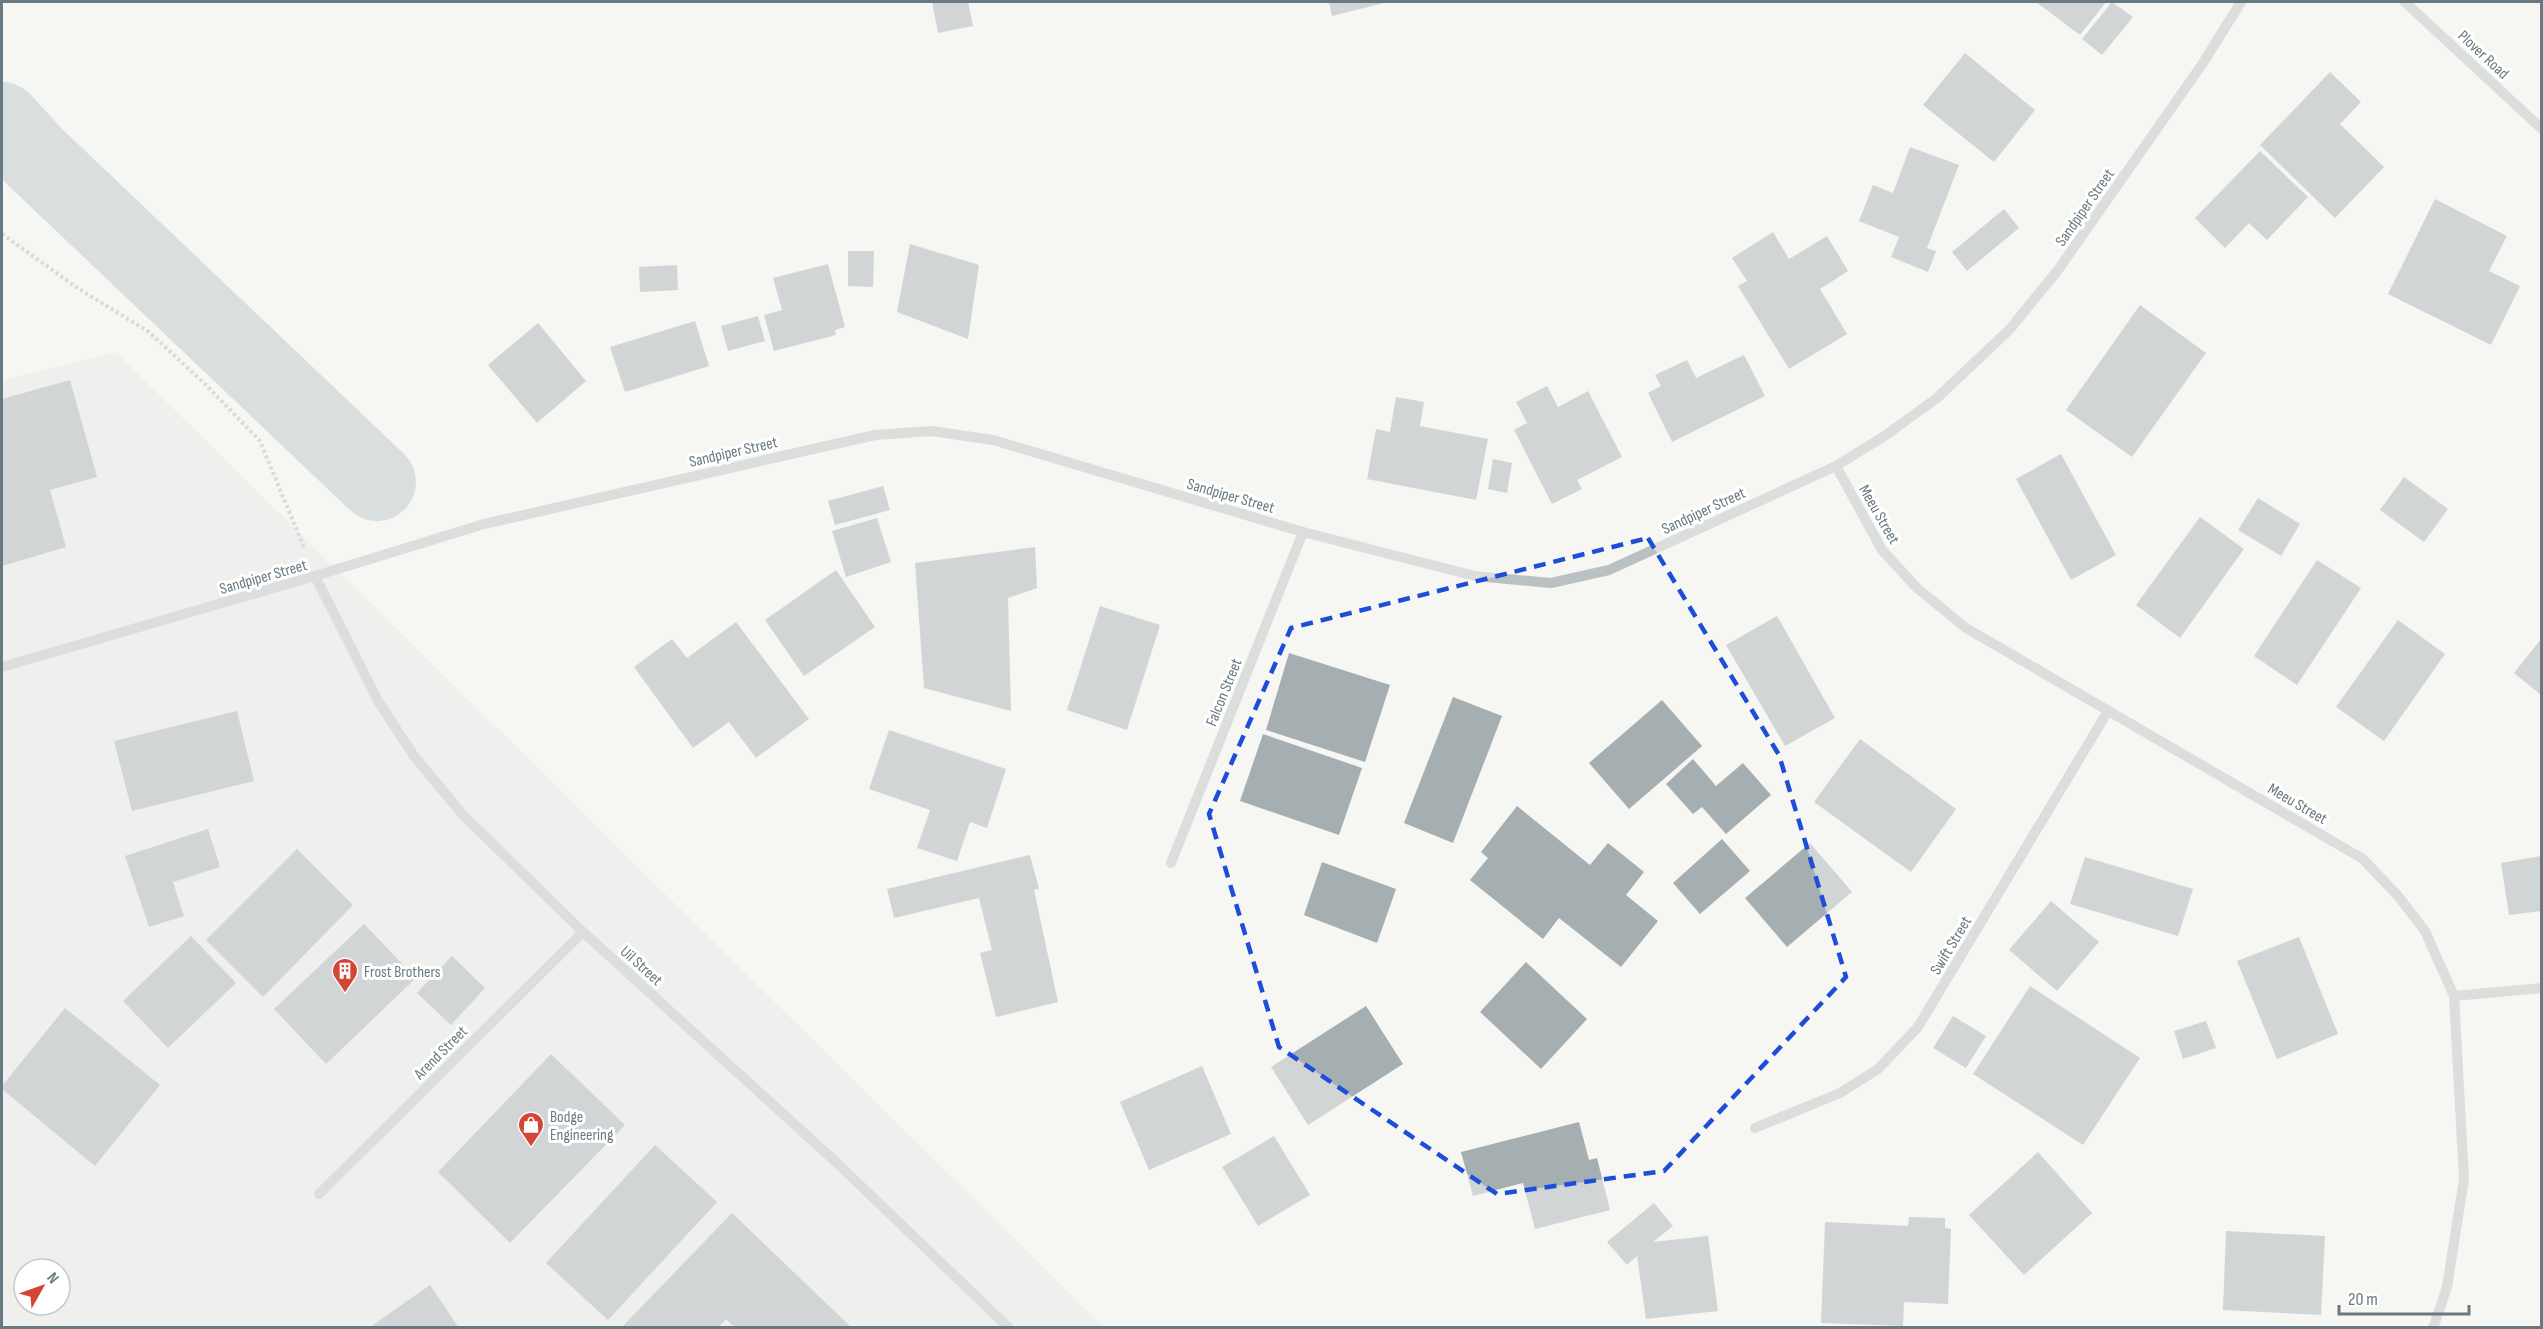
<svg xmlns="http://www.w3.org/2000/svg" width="2543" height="1329" viewBox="0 0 2543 1329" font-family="'Sofia Sans Condensed',sans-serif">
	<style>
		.built { fill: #e7e7e6; fill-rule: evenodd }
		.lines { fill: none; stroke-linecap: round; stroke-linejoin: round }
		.river { stroke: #b6c2c5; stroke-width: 78 }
		.building { fill: #a5aeb1 }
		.path { stroke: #b5b9bb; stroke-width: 4; stroke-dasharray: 3 3; stroke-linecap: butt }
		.minor { stroke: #bbc0c2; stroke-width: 10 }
		.marked { fill: none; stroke: #1d4ed8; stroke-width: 4.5; stroke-dasharray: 12 8; stroke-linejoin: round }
		.labels { text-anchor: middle; stroke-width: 6; stroke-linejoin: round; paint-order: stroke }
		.street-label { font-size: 16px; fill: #687981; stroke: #fff }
		.poi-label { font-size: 16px; fill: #687981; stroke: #fff; text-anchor: start }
	</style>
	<rect width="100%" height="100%" fill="#f6f6f3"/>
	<!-- built -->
	<path class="built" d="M 116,352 L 1104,1327 L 2,1328 L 2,380 ZM 24,1269 L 60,1269 L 60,1305 L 24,1305 Z"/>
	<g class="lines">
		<!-- river -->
		<path class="river" d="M 2,121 L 35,157 L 377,482"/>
	</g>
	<!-- building -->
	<g class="building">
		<path d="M 932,2 L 968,2 L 973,26 L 938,33 Z"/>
		<path d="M 1329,2 L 1388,2 L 1332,16 Z"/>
		<path d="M 2036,2 L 2106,2 L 2080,35 Z"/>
		<path d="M 2112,2 L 2133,17 L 2102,55 L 2082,39 Z"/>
		<path d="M 1965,53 L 2035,110 L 1994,162 L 1923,105 Z"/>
		<path d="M 2330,72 L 2361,102 L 2340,124 L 2384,167 L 2335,218 L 2260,145 Z"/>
		<path d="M 1910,147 L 1959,165 L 1927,248 L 1936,251 L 1928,272 L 1891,257 L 1899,237 L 1859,221 L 1873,185 L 1893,193 Z"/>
		<path d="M 2260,151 L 2308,197 L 2267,240 L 2249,223 L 2225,248 L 2195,218 Z"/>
		<path d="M 2435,199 L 2507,236 L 2489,271 L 2520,286 L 2491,345 L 2388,294 Z"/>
		<path d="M 2004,209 L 2019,228 L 1967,271 L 1952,252 Z"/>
		<path d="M 1773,232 L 1789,259 L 1827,236 L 1848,271 L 1820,289 L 1847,334 L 1789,369 L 1738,286 L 1747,281 L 1732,258 Z"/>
		<path d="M 910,244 L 979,265 L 968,339 L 897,312 Z"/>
		<path d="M 848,251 L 874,251 L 873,287 L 848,286 Z"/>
		<path d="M 828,264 L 845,327 L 835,330 L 836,335 L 774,351 L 764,315 L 782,310 L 773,278 Z"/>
		<path d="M 677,265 L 678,290 L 640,292 L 639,267 Z"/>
		<path d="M 2140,305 L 2206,353 L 2132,457 L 2066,410 Z"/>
		<path d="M 758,316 L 765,341 L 728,351 L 721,326 Z"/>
		<path d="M 695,321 L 709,366 L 625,392 L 610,347 Z"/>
		<path d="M 538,323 L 586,381 L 537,423 L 488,365 Z"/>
		<path d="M 1744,355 L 1765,396 L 1672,442 L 1648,393 L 1661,386 L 1655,375 L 1687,360 L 1696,378 Z"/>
		<path d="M 70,380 L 97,477 L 50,490 L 66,547 L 2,566 L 2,399 Z"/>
		<path d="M 1547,386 L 1558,407 L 1588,391 L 1622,457 L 1577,480 L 1582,489 L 1552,504 L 1514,430 L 1527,423 L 1516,402 Z"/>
		<path d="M 1396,397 L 1424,402 L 1420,426 L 1488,439 L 1476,500 L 1367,479 L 1376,429 L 1390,432 Z"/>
		<path d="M 2061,454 L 2116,555 L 2071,580 L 2016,479 Z"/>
		<path d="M 1493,459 L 1512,463 L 1507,493 L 1488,489 Z"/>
		<path d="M 2404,477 L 2448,509 L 2424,542 L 2380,510 Z"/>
		<path d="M 883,486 L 890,510 L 835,525 L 828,501 Z"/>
		<path d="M 2258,498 L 2300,524 L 2281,556 L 2238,530 Z"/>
		<path d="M 2200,517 L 2244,549 L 2180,638 L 2136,605 Z"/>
		<path d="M 877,518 L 891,562 L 846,577 L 832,531 Z"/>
		<path d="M 1035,547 L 1037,588 L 1008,598 L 1011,711 L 924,688 L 915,563 Z"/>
		<path d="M 2317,560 L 2361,588 L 2297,685 L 2254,656 Z"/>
		<path d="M 836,570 L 875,627 L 804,676 L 765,620 Z"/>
		<path d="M 1100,606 L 1160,625 L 1127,730 L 1067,710 Z"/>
		<path d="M 1777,616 L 1835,718 L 1785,746 L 1726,645 Z"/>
		<path d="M 2398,620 L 2445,654 L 2384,741 L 2336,707 Z"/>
		<path d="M 736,622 L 809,719 L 756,758 L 729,722 L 693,748 L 634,667 L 672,639 L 687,658 Z"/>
		<path d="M 2541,639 L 2541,695 L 2514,673 Z"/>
		<path d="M 1289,653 L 1390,685 L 1365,762 L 1266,730 Z"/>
		<path d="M 1453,697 L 1502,716 L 1453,843 L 1404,823 Z"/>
		<path d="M 1662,700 L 1702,746 L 1629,809 L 1589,763 Z"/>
		<path d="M 237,711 L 254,781 L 132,811 L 114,741 Z"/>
		<path d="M 889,730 L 1006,769 L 987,828 L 970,822 L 957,861 L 917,848 L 930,810 L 869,789 Z"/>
		<path d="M 1263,734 L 1362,768 L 1339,835 L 1240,801 Z"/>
		<path d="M 1860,739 L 1956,809 L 1911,872 L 1814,802 Z"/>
		<path d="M 1693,759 L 1716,786 L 1743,763 L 1771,795 L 1726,834 L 1702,807 L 1693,814 L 1666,784 Z"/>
		<path d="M 1517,806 L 1590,865 L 1608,843 L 1644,872 L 1626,895 L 1658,921 L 1621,967 L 1559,918 L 1543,939 L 1470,880 L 1488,858 L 1481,852 Z"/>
		<path d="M 208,829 L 220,867 L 173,882 L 184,916 L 149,927 L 125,856 Z"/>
		<path d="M 1722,839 L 1750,871 L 1700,914 L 1673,883 Z"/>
		<path d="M 1810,843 L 1852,892 L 1787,947 L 1745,898 Z"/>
		<path d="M 297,849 L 353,905 L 263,997 L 206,940 Z"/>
		<path d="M 1030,855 L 1039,889 L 1034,890 L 1058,1002 L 996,1017 L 980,953 L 992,950 L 979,898 L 894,918 L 887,889 Z"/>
		<path d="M 2541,856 L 2541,911 L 2509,915 L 2501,863 Z"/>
		<path d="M 2085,857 L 2193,889 L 2178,936 L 2070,904 Z"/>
		<path d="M 1322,862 L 1396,889 L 1377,943 L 1304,915 Z"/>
		<path d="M 2051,901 L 2099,942 L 2057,991 L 2009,950 Z"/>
		<path d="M 364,924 L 416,978 L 326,1064 L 274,1009 Z"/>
		<path d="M 191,936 L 236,983 L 168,1048 L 123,1001 Z"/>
		<path d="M 2299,937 L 2338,1034 L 2277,1059 L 2237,961 Z"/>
		<path d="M 452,956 L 485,988 L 451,1025 L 417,993 Z"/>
		<path d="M 1526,962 L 1587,1019 L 1541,1069 L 1480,1012 Z"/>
		<path d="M 2030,986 L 2140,1058 L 2083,1145 L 1973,1074 Z"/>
		<path d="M 1366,1006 L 1403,1064 L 1308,1125 L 1271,1067 Z"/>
		<path d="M 65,1008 L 160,1085 L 95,1166 L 2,1089 L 2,1086 Z"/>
		<path d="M 1953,1016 L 1986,1036 L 1966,1068 L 1933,1048 Z"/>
		<path d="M 2206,1021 L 2216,1048 L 2183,1059 L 2174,1031 Z"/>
		<path d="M 551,1054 L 625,1125 L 510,1243 L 438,1172 Z"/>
		<path d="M 1202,1066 L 1231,1134 L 1149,1170 L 1120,1102 Z"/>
		<path d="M 1579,1122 L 1589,1160 L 1597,1158 L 1610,1210 L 1535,1229 L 1523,1183 L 1473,1196 L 1461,1152 Z"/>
		<path d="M 1274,1136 L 1310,1195 L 1258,1226 L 1222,1167 Z"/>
		<path d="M 655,1145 L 717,1202 L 608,1320 L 546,1263 Z"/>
		<path d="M 2038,1152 L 2092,1213 L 2024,1275 L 1969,1215 Z"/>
		<path d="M 1654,1203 L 1673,1226 L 1653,1242 L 1708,1236 L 1718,1311 L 1646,1319 L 1637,1256 L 1627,1265 L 1607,1242 Z"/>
		<path d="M 732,1213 L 852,1328 L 735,1328 L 726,1319 L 718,1328 L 621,1328 Z"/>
		<path d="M 1909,1217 L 1945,1218 L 1945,1228 L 1951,1229 L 1948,1304 L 1904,1302 L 1903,1326 L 1821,1323 L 1825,1222 L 1908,1226 Z"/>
		<path d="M 2226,1231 L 2325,1236 L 2321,1315 L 2223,1310 Z"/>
		<path d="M 430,1285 L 459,1328 L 374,1328 L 373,1325 Z"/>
	</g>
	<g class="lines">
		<!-- path -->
		<path class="path" d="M 2,234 L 79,289 L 149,332 L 206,385 L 260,441 L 305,550"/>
		<!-- minor -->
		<g class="minor">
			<path d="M 2405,2 L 2542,129"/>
			<path d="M 1836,466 L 1882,550 L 1917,588 L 1966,628 L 2363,859 L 2398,896 L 2425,931 L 2454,996 L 2464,1179 L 2447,1287 L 2433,1328"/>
			<path d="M 315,576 L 378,701 L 414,756 L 463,815 L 583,932 L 836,1162 L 1009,1328"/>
			<path d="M 2,667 L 315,576 L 484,524 L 875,435 L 931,431 L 993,440 L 1303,532 L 1475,576 L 1551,583 L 1609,570 L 1836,466 L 1886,435 L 1937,398 L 2010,329 L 2058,270 L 2203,63 L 2241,2"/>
			<path d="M 1171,863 L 1303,532"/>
			<path d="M 2454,996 L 2542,988"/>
			<path d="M 1755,1128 L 1840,1093 L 1878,1069 L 1918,1027 L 2108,711"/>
			<path d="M 319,1194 L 583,932"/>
		</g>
	</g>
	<!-- marked area -->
	<path d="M0 0H2543V1329H0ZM 1648,538 L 1779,755 L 1846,977 L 1664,1171 L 1497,1194 L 1279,1047 L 1209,814 L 1291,628 Z" fill="#f6f6f3" fill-opacity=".55" fill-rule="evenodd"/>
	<path class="marked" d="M 1648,538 L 1779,755 L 1846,977 L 1664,1171 L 1497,1194 L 1279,1047 L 1209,814 L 1291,628 Z"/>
	<!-- icons -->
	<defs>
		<symbol id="building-pin" viewBox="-11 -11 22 30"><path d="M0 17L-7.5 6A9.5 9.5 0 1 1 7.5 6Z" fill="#d34636" stroke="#fff"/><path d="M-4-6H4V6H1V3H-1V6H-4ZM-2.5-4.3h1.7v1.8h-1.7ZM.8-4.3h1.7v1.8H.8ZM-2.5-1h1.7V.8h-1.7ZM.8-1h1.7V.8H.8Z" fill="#fff"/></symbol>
		<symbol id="shop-pin" viewBox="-11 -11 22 30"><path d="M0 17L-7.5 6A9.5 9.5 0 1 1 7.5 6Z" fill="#d34636" stroke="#fff"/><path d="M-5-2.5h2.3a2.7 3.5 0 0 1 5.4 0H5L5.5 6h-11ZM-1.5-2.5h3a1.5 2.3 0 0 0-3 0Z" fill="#fff"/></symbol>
	</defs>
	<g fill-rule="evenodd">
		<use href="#building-pin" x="330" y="956" width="30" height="40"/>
		<use href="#shop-pin" x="516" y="1110" width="30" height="40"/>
	</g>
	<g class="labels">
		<!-- street labels -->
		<g class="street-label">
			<text transform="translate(2484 54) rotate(43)" y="6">Plover Road</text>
			<text transform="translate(2084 207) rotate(-55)" y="6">Sandpiper Street</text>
			<text transform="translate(733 451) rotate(-13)" y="6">Sandpiper Street</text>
			<text transform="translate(1231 495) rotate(16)" y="6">Sandpiper Street</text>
			<text transform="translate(1703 510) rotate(-25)" y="6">Sandpiper Street</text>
			<text transform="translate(1880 514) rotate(60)" y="6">Meeu Street</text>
			<text transform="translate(263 576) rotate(-16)" y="6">Sandpiper Street</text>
			<text transform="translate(1223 692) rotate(-68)" y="6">Falcon Street</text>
			<text transform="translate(2298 803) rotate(30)" y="6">Meeu Street</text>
			<text transform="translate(1950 945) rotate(-59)" y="6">Swift Street</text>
			<text transform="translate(642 965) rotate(42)" y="6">Uil Street</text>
			<text transform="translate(440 1052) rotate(-45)" y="6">Arend Street</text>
		</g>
		<!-- poi labels -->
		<g class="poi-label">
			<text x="364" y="977">Frost Brothers</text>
			<text x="550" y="1122">Bodge<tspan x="550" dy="18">Engineering</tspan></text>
		</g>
	</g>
	<!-- border -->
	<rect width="2543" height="1329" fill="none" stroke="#687981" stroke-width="6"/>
	<!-- north arrow -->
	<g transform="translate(42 1287) rotate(50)"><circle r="28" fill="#ffffff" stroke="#c3c9cd" stroke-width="1.5"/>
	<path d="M0-4.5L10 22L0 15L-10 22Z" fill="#d34636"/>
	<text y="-9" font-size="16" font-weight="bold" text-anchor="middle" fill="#687981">N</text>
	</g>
	<!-- scale -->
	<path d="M2339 1305v9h130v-9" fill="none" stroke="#687981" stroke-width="3"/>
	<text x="2348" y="1305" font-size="18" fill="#687981" stroke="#ffffff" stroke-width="4.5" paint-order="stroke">20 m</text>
</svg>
